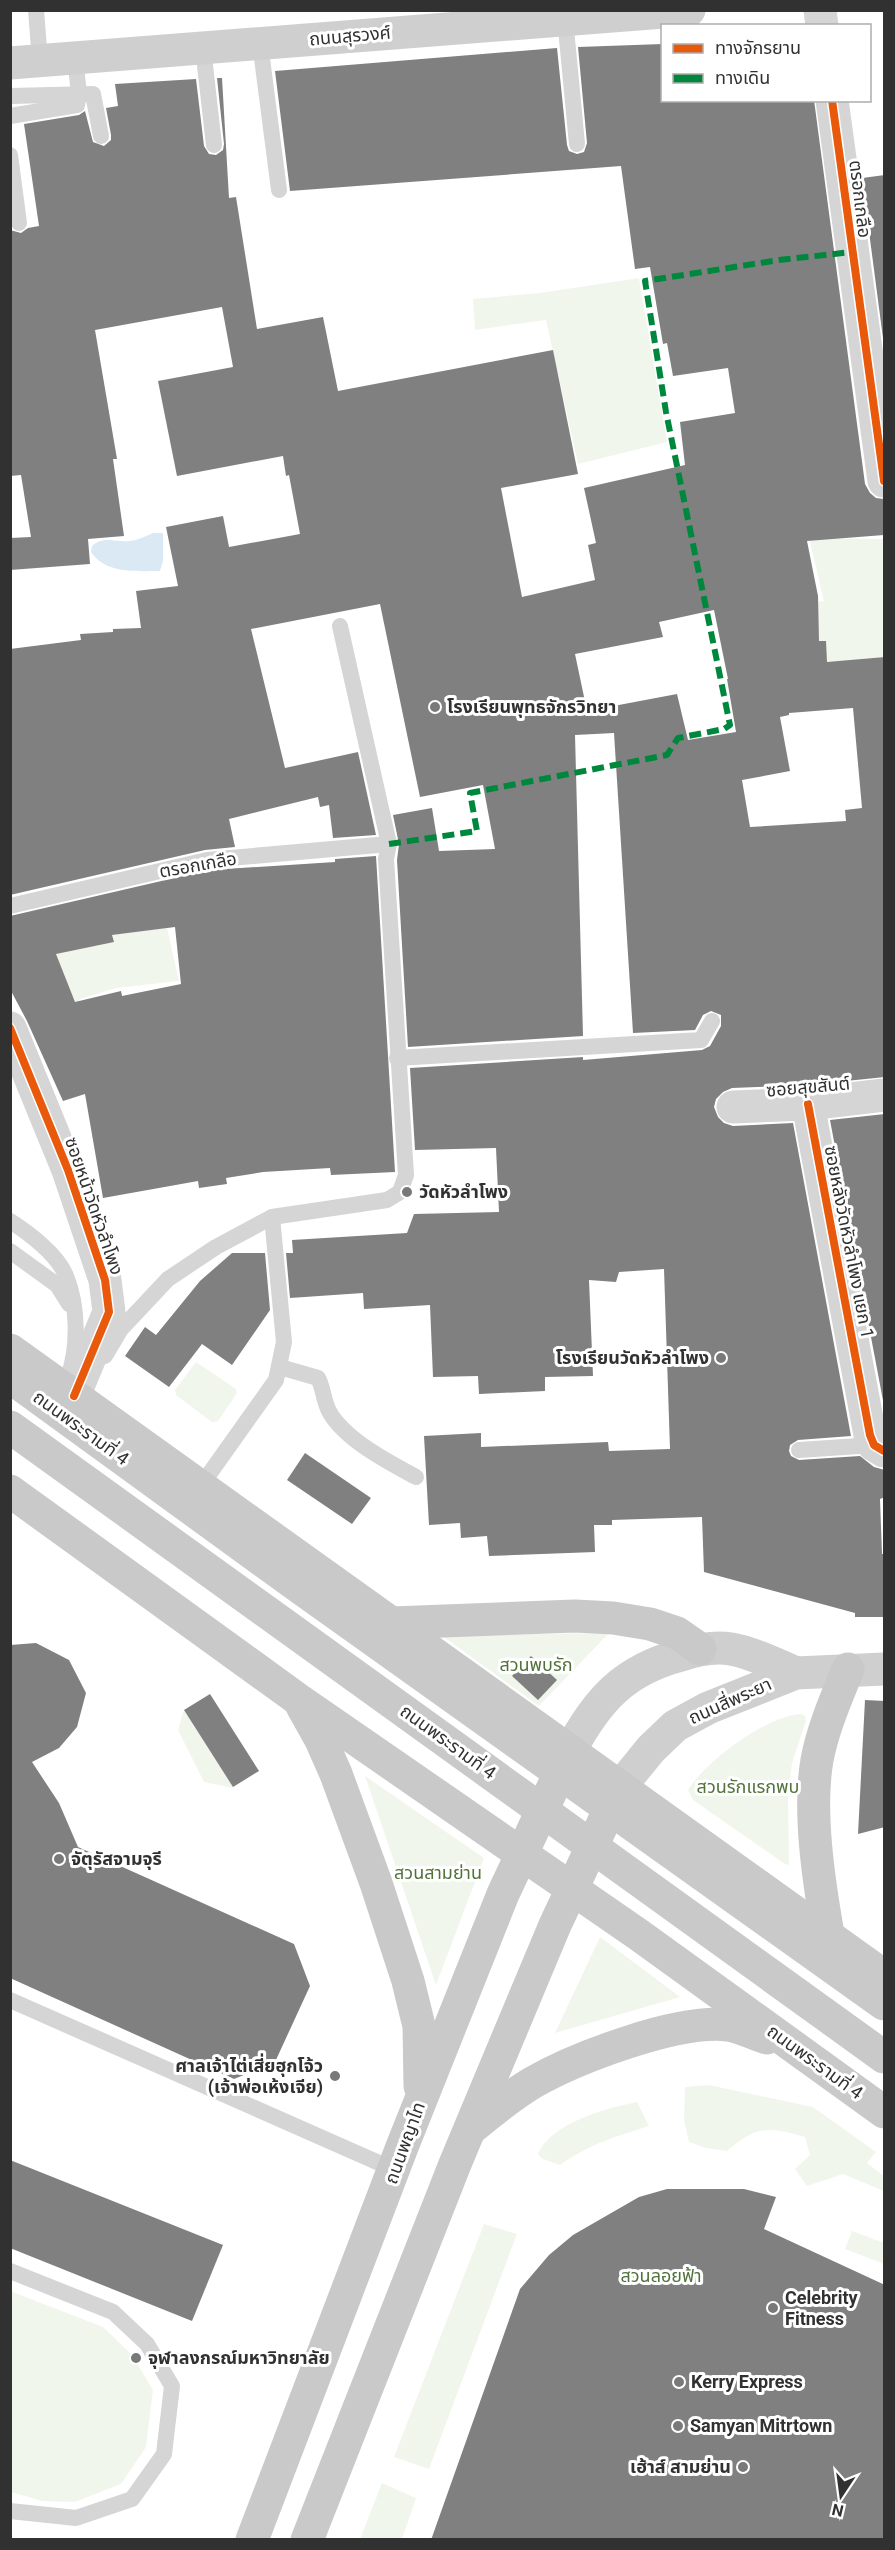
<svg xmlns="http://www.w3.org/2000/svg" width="895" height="2550" viewBox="0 0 895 2550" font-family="Roboto,'Noto Sans Thai',sans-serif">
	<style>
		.green { fill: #f1f6ed }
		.water { fill: #dae9f4 }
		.building { fill: #808080; fill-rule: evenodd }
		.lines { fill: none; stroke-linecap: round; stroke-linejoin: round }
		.service { stroke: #d5d5d5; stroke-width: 16 }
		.minor { stroke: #d5d5d5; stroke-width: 33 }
		.secondary { stroke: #cfcfcf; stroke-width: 33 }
		.primary { stroke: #c9c9c9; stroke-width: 33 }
		.primary-bridge { stroke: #c9c9c9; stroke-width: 33 }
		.quiet { stroke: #00873e; stroke-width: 6; stroke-dasharray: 12 6; stroke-linecap: butt }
		.cycleway-casing { stroke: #fff; stroke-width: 11 }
		.cycleway { stroke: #e8590c; stroke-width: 8 }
		.poi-dot { fill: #797979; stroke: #fff; stroke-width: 2 }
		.labels { text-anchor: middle; stroke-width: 6; stroke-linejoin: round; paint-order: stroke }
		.street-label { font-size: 18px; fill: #313131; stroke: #fff }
		.poi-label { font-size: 18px; font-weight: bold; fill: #313131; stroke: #fff; text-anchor: start }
		.park-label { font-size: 18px; fill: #51723a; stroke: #fff }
	</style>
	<rect width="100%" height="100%" fill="#fff"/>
	<!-- green -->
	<g class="green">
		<path d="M 639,278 L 667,442 L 578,464 L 546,320 L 475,330 L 473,299 L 540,293 Z"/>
		<path d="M 809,538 L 884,539 L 884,657 L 825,663 L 801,604 L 824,601 Z"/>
		<path d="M 167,928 L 179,981 L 116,988 L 80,999 L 78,1010 L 44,953 L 92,939 L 95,946 L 114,942 L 112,935 Z"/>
		<path d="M 196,1362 L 236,1389 L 237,1393 L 218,1421 L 212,1422 L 176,1395 L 175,1390 Z"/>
		<path d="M 609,1633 L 539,1706 L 441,1635 Z"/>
		<path d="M 184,1710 L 233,1787 L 233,1788 L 204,1782 L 178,1730 Z"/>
		<path d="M 801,1714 L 805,1716 L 806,1721 L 792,1763 L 788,1798 L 789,1865 L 785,1864 L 693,1800 L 688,1790 C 706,1761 766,1716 801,1714 Z"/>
		<path d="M 365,1776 L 484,1858 L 436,1985 Z"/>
		<path d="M 600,1937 L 680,1997 L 555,2033 Z"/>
		<path d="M 709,2085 L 813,2107 L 876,2152 L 867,2163 L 884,2176 L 884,2191 L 843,2174 L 807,2186 L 795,2169 L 810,2155 L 805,2137 C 767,2126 757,2126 727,2151 L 706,2148 L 689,2142 L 684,2120 L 685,2087 Z"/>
		<path d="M 637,2102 L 649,2126 C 617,2136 587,2145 560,2165 L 543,2159 L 538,2154 C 551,2123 606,2108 637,2102 Z"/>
		<path d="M 484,2224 L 517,2234 L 429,2469 L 394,2457 Z"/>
		<path d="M 852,2231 L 884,2243 L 884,2264 L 845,2249 Z"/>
		<path d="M 10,2291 L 103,2327 L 132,2355 L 153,2390 L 146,2447 L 121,2484 L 75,2502 L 42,2501 L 11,2492 Z"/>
		<path d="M 382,2483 L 416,2498 L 402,2539 L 360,2539 Z"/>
	</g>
	<!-- water -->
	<path class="water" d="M 153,533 L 163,533 L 163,561 L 160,571 C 135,571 106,574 91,552 L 92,546 C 104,535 116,543 130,541 C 139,540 146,536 153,533 Z"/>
	<!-- building -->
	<g class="building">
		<path d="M 663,44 L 663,100 L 814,100 L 865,484 L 870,493 L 876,498 L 884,499 L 884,535 L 807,541 L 818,596 L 819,641 L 826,641 L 827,662 L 885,657 L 885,1077 L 807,1085 L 732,1088 L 723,1092 L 716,1099 L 714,1107 L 718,1117 L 724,1123 L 733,1126 L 793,1123 L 851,1436 L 798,1440 L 790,1445 L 789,1451 L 791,1456 L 799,1460 L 860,1456 L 874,1467 L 885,1470 L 885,1497 L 880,1499 L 882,1554 L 885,1554 L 885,1617 L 855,1617 L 855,1613 L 704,1572 L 702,1517 L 612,1520 L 612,1525 L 594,1525 L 595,1552 L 489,1556 L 487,1536 L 461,1538 L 460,1523 L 429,1525 L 424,1436 L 481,1433 L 481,1447 L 608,1442 L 609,1451 L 670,1449 L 664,1269 L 619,1272 L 616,1282 L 589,1280 L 593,1376 L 545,1377 L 545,1391 L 479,1394 L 478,1376 L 433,1377 L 430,1305 L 364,1309 L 363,1293 L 290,1298 L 286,1253 L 293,1253 L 292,1240 L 407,1233 L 414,1214 L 499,1212 L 496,1148 L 415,1150 L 410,1068 L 583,1057 L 583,1060 L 702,1050 L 710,1046 L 721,1026 L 721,1015 L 711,1011 L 703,1015 L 695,1030 L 633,1033 L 614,733 L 575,735 L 583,1036 L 408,1047 L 397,860 L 399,844 L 393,815 L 432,808 L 439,851 L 495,849 L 483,785 L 420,797 L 380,604 L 251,629 L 285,768 L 358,752 L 376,835 L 333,838 L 329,805 L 320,807 L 318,797 L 229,819 L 235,847 L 205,850 L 10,895 L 10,649 L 81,640 L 80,634 L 113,632 L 113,629 L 141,628 L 136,591 L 178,586 L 166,527 L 223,516 L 229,547 L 300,534 L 289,475 L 286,476 L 283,456 L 177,476 L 158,381 L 233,367 L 222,307 L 95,330 L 117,459 L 113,459 L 124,536 L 88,539 L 90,564 L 10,570 L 10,538 L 31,537 L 21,475 L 10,476 L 10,230 L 21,233 L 28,228 L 39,226 L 24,124 L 79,115 L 85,111 L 93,142 L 104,146 L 111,140 L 111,135 L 106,108 L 118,106 L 115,84 L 196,79 L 204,146 L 209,154 L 216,155 L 223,150 L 224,144 L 217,78 L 222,78 L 229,198 L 236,197 L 257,329 L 323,317 L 338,391 L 553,350 L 578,474 L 501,488 L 522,597 L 595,580 L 588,545 L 596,543 L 584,488 L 685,465 L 680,422 L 735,413 L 728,368 L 673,376 L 667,343 L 663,344 L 650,267 L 635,269 L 621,166 L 290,191 L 275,71 L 557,48 L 567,145 L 569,151 L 577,154 L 584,152 L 587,143 L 578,47 ZM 714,610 L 728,679 L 727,679 L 736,732 L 688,740 L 677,694 L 587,711 L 575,654 L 663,637 L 659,622 ZM 853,708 L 862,808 L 845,810 L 846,821 L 750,827 L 742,780 L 790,771 L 780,717 L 789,715 L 789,713 Z"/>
		<path d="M 885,175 L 885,267 L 884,346 L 862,178 Z"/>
		<path d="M 376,856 L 395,1172 L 331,1175 L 330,1168 L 263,1172 L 226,1178 L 227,1184 L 199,1188 L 198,1181 L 103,1198 L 85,1094 L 63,1101 L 27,1021 L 10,989 L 10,916 L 209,870 L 335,862 L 335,859 ZM 175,927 L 181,984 L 122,996 L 121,991 L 75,1002 L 56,954 L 114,942 L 112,935 Z"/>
		<path d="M 885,1114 L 885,1411 L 830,1120 Z"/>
		<path d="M 232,1253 L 265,1253 L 270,1310 L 232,1365 L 202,1344 L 169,1387 L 125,1356 L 145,1327 L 156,1335 L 200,1281 Z"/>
		<path d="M 305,1453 L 371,1498 L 352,1524 L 287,1480 Z"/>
		<path d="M 36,1643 L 69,1660 L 86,1693 L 77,1727 L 59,1748 L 32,1762 L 59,1803 L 78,1847 L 294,1944 L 310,1986 L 275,2062 L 234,2079 L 10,1978 L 10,1645 Z"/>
		<path d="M 531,1656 L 557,1680 L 538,1700 L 512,1676 Z"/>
		<path d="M 210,1694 L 259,1771 L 233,1787 L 184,1710 Z"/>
		<path d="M 865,1700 L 885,1701 L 885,1827 L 858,1834 Z"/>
		<path d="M 10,2160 L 223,2245 L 192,2321 L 10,2248 Z"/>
		<path d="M 667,2189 L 744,2189 L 776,2197 L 764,2229 L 885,2285 L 885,2540 L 431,2540 L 520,2289 L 549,2255 L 573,2235 L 639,2197 Z"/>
	</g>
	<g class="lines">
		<!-- service -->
		<g class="service">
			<path d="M 36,10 L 40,61"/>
			<path d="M 565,18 L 577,144"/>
			<path d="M 260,43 L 279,190"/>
			<path d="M 203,48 L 214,145"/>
			<path d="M 10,96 L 93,94 L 101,136"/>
			<path d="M 10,116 L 77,105 L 79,94 L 75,58"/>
			<path d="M 10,155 L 19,223"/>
			<path d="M 10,906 L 207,860 L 389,844"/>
			<path d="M 397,1058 L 701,1040 L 712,1021"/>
			<path d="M 10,1221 C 29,1233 58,1255 66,1276 C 78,1305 79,1347 68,1377"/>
			<path d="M 10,1251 L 57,1285 L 69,1304"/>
			<path d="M 105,1356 L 121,1329 L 168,1279 L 216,1247 L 272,1217 L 387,1200 L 400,1192 L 406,1175 L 386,859 L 389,844 L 340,626"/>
			<path d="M 280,1367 L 318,1378 C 324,1389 323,1401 330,1413 C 346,1440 388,1462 416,1477"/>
			<path d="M 799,1450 L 874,1445"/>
			<path d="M 200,1487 L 276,1380 L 284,1342 L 272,1217"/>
			<path d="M 10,2000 L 395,2170"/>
			<path d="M 10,2271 L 113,2312 L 147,2344 L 172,2386 L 164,2454 L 132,2499 L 76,2518 L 10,2511"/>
		</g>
		<!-- minor -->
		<g class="minor">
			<path d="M 820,10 L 822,26"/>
			<path d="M 832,100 L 884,481"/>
			<path d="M 10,1028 L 68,1170 L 105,1280 L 109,1312 L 74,1396"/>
			<path d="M 808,1104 L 870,1435 L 874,1445 L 884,1451"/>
			<path d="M 733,1107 L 808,1104 L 884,1095"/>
		</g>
		<!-- secondary -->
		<g class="secondary">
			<path d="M 10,63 L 689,10"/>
			<path d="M 570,1751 C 597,1700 624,1670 681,1655 C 696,1650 715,1646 731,1649 C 753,1653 775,1664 796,1673"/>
			<path d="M 620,1787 L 651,1749 L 675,1726 L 708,1708 L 796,1673 L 884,1669"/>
		</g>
		<!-- primary -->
		<g class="primary">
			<path d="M 10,1350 L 884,1976"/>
			<path d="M 10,1491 L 299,1700 L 639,1935 L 884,2112"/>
			<path d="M 392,1623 L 575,1616 L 613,1618 L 650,1624 L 677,1633 L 700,1649"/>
			<path d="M 302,1706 L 321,1740 L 336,1774 L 376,1883 L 408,1981 L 419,2026 L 420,2086"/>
			<path d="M 828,1934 C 819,1883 808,1811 817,1760 C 823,1728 836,1699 848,1669"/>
			<path d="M 473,2127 C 492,2111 511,2096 532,2083 C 576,2058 677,2019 728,2025 C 741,2027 754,2034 767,2038"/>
			<path d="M 252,2540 L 402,2147 L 503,1894 L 570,1751"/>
			<path d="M 307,2540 L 455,2164 L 555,1925 L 620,1787"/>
		</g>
		<!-- primary-bridge -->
		<g class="primary-bridge">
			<path d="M 10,1377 L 299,1587 L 884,2004"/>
			<path d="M 10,1427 L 884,2057"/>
		</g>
		<!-- quiet -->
		<path class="quiet" d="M 389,844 L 477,831 L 470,793 L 667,755 L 678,738 L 724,729 L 730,725 L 666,412 L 645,281 L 779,260 L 852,252"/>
		<defs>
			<g id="cycleway">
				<path d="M 832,100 L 884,481"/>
				<path d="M 10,1028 L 68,1170 L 105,1280 L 109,1312 L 74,1396"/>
				<path d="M 808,1104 L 870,1435 L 874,1445 L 884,1451"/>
			</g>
		</defs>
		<!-- cycleway casing -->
		<use href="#cycleway" class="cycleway-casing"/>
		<!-- cycleway -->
		<use href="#cycleway" class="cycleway"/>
	</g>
	<!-- markers -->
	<g class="poi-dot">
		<circle cx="435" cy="707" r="6"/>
		<circle cx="407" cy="1192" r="6"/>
		<circle cx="721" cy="1358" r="6"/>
		<circle cx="59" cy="1859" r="6"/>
		<circle cx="335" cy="2076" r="6"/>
		<circle cx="773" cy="2308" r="6"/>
		<circle cx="136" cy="2358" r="6"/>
		<circle cx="679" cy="2382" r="6"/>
		<circle cx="678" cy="2426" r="6"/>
		<circle cx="743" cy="2467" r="6"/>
	</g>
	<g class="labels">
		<!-- street labels -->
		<g class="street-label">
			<text transform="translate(350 36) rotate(-5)" y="6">ถนนสุรวงศ์</text>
			<text transform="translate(860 199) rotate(83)" y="6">ตรอกเกลือ</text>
			<text transform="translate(198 865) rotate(-10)" y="6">ตรอกเกลือ</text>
			<text transform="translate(808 1087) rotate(-5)" y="6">ซอยสุขสันต์</text>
			<text transform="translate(94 1206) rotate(71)" y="6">ซอยหน้าวัดหัวลำโพง</text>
			<text transform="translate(849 1242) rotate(79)" y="6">ซอยหลังวัดหัวลำโพง แยก 1</text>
			<text transform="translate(81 1428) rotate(36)" y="6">ถนนพระรามที่ 4</text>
			<text transform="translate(730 1701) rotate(-24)" y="6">ถนนสี่พระยา</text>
			<text transform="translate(448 1742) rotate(36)" y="6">ถนนพระรามที่ 4</text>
			<text transform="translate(815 2062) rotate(36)" y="6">ถนนพระรามที่ 4</text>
			<text transform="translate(405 2143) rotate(-70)" y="6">ถนนพญาไท</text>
		</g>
		<!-- poi labels -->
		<g class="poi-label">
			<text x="447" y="713">โรงเรียนพุทธจักรวิทยา</text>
			<text x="419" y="1198">วัดหัวลำโพง</text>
			<text x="709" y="1364" text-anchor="end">โรงเรียนวัดหัวลำโพง</text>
			<text x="71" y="1865">จัตุรัสจามจุรี</text>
			<text x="323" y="2072" text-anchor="end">ศาลเจ้าไต่เสี่ยฮุกโจ้ว<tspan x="323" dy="21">(เจ้าพ่อเห้งเจีย)</tspan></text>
			<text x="785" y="2304">Celebrity<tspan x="785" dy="21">Fitness</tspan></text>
			<text x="148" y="2364">จุฬาลงกรณ์มหาวิทยาลัย</text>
			<text x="691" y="2388">Kerry Express</text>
			<text x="690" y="2432">Samyan Mitrtown</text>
			<text x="731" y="2473" text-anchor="end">เฮ้าส์ สามย่าน</text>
		</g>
		<!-- park labels -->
		<g class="park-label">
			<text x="536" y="1671">สวนพบรัก</text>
			<text x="748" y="1793">สวนรักแรกพบ</text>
			<text x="438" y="1879">สวนสามย่าน</text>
			<text x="661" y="2282">สวนลอยฟ้า</text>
		</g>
	</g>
	<!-- border -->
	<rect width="895" height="2550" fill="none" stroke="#313131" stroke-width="24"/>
	<!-- legend -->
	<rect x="661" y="24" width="210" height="78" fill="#ffffff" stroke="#adadad" stroke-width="1.5"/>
	<rect x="673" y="44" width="30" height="9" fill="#e8590c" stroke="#adadad" stroke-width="1.5"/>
	<text x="715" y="54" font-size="18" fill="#313131">ทางจักรยาน</text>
	<rect x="673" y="74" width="30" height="9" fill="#00873e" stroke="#adadad" stroke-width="1.5"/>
	<text x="715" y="84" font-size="18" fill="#313131">ทางเดิน</text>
	<!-- north arrow -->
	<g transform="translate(841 2496) rotate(193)" stroke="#ffffff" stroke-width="4.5" paint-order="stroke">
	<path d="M0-4.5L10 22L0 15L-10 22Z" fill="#313131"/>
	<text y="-9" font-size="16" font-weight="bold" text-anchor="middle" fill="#313131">N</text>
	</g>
</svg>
